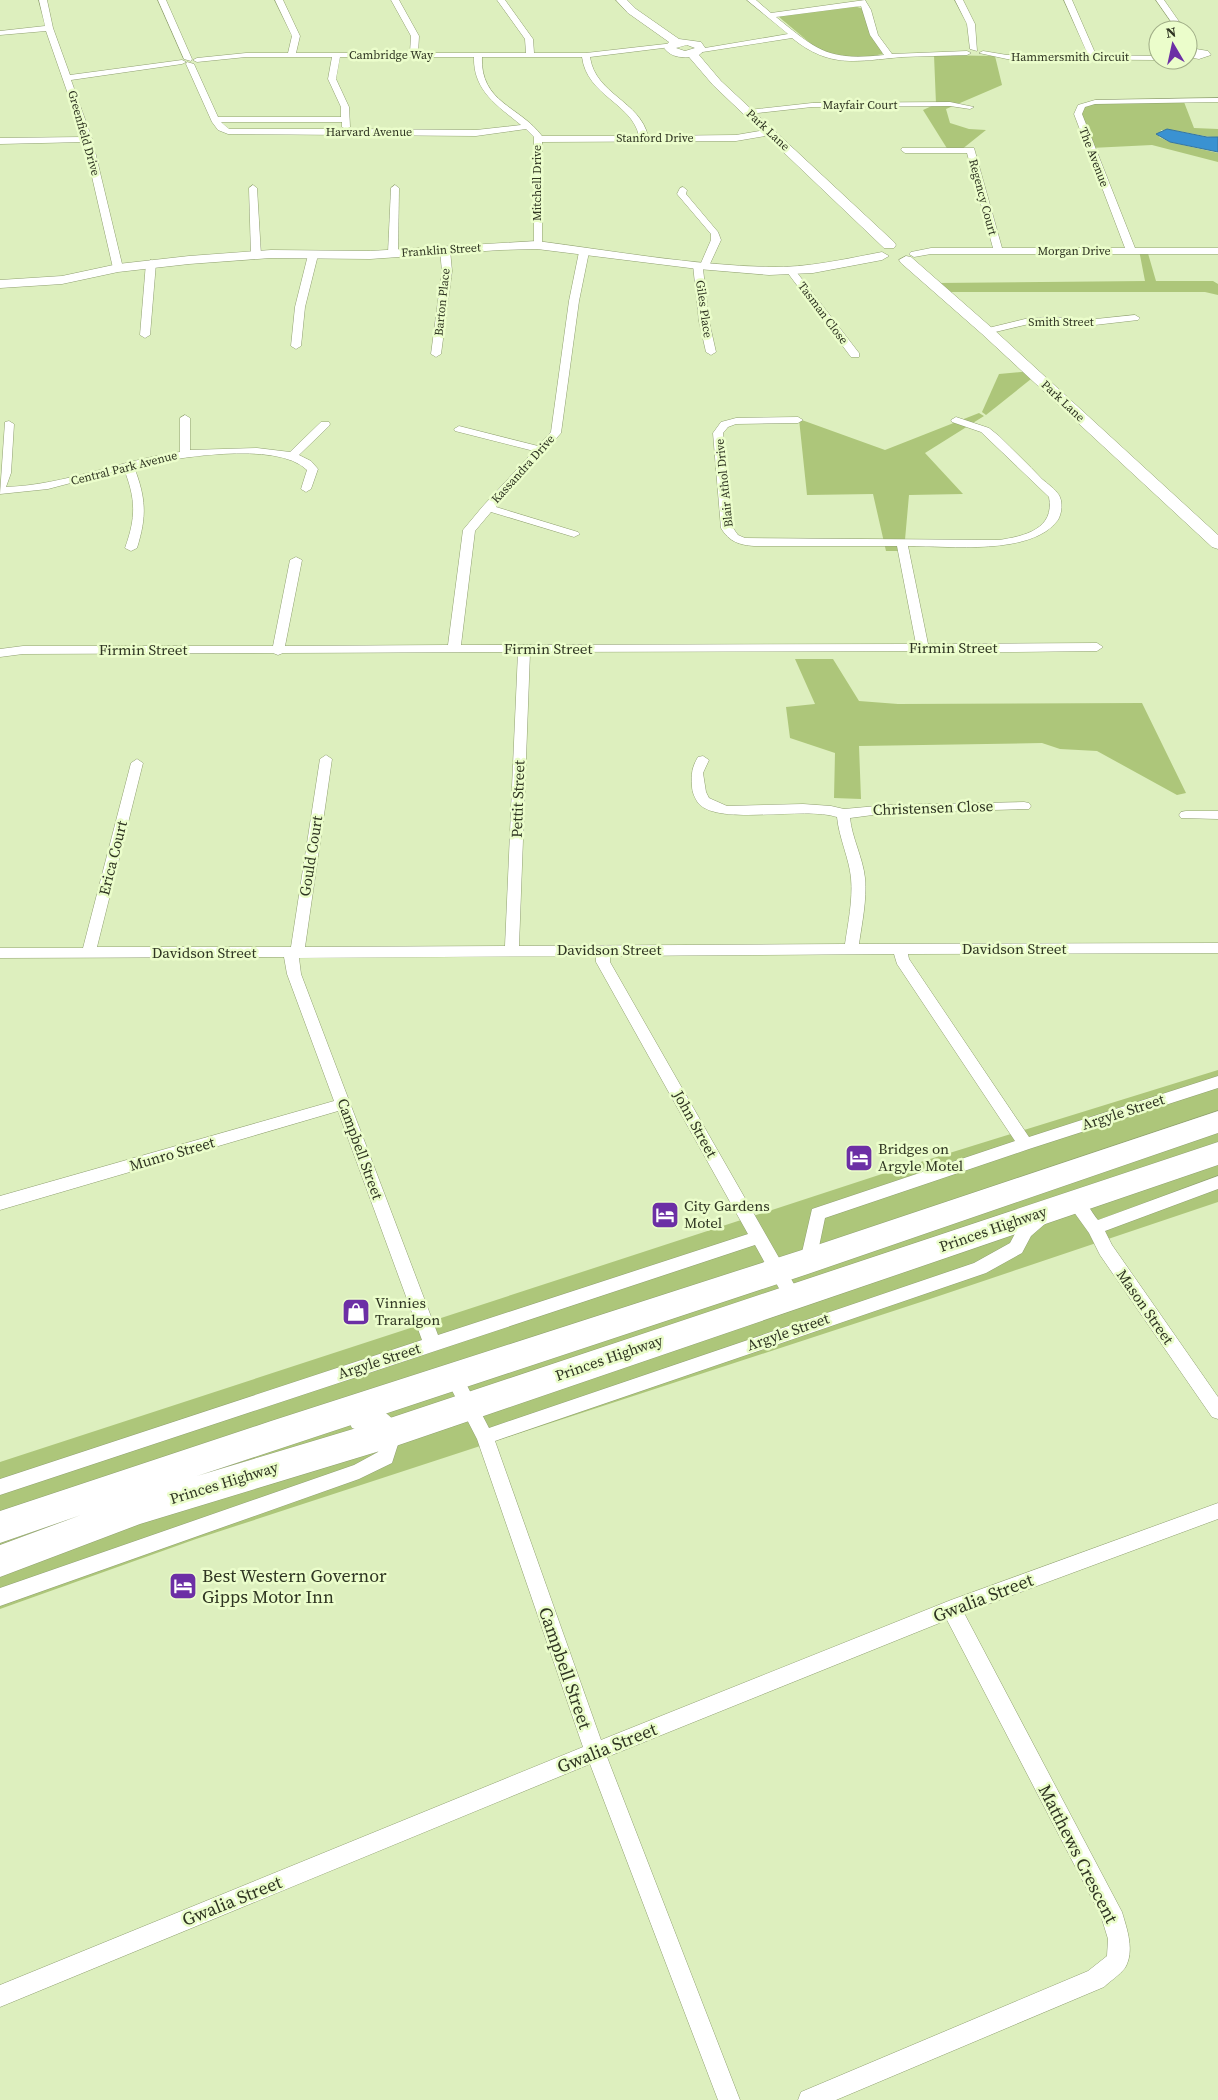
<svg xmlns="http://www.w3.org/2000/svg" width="1218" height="2100" viewBox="0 0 1218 2100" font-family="'Source Serif 4',serif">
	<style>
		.green { fill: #adc67a }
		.water { fill: #3a92d2; stroke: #37769d }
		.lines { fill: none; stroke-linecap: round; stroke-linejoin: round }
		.street-casing { stroke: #90a071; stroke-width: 1 }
		.secondary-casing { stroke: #90a071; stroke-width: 1 }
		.highway-casing { stroke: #90a071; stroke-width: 1 }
		.street { fill: #fff; fill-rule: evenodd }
		.secondary { fill: #fff; fill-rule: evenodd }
		.highway { fill: #fff; fill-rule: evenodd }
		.labels { text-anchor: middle; stroke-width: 5; stroke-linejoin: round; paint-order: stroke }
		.far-street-label { font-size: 12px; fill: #2f3522; stroke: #ebfdcb }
		.street-label { font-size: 15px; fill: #2f3522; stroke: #ebfdcb }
		.poi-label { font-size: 15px; fill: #2f3522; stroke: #ebfdcb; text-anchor: start }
		.near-poi-label { font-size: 18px; fill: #2f3522; stroke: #ebfdcb; text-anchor: start }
		.near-street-label { font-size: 18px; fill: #2f3522; stroke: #ebfdcb }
	</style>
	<rect width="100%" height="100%" fill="#ddefbe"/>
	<!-- green -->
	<g class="green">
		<path d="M 854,6 L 864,9 L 883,51 L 882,54 L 864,58 L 836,56 L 816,48 L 779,17 L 781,15 Z"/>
		<path d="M 934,55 L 995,56 L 1002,85 L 946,109 L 950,123 L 969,129 L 986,130 L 961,150 L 948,150 L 923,110 L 936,104 Z"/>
		<path d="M 1095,102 L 1184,102 L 1194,128 L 1218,129 L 1218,137 C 1199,137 1181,129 1161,130 L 1159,137 L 1170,142 L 1218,153 L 1218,162 L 1152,145 L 1091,148 L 1078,114 L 1082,105 Z"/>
		<path d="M 1139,250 L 1147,250 L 1156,281 L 1213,281 L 1218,284 L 1218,295 L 1205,292 L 947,292 L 937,283 L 1145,281 Z"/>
		<path d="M 1031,371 L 1036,375 L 986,415 L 982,412 L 999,374 Z"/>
		<path d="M 979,413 L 984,416 L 925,453 L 963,494 L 909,495 L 904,551 L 886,551 L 873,494 L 807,495 L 799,419 L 885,450 Z"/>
		<path d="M 795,659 L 833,659 L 859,701 L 898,704 L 1142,703 L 1186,793 L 1177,795 L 1097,751 L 1060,749 L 1042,743 L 859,746 L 861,799 L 834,798 L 835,753 L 790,738 L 786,707 L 815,704 Z"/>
		<path d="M 1218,1070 L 1218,1202 L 930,1299 L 196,1539 L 0,1609 L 0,1462 L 885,1173 Z"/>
	</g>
	<!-- water -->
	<path class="water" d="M 1167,129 L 1207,137 L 1218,137 L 1218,152 L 1170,142 L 1156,134 Z"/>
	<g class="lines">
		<defs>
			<g id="street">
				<path d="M 39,0 L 47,0 L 53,28 L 70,75 L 182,60 L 186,62 L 182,64 L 71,80 L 92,139 L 123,268 L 121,270 L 118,271 L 113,268 L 84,142 L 0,144 L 0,138 L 83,137 L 46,31 L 0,35 L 0,31 L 45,26 Z"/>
				<path d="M 158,0 L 166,0 L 192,59 L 191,61 L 184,59 Z"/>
				<path d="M 275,0 L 283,0 L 300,36 L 296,53 L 410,53 L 411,36 L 391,0 L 399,0 L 419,36 L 418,53 L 526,53 L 525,39 L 497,0 L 505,0 L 533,39 L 534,53 L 586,53 L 674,43 L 674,47 L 671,47 L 590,57 C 595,94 640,101 648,136 L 736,135 L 771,129 L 775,132 L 771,135 L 736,141 L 542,142 L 542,245 L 537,248 L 534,247 L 534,137 L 526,129 L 476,136 L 228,134 L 218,130 L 212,122 L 186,64 L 187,62 L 194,64 L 218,117 L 341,117 L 341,107 L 328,79 L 332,57 L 246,57 L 197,62 L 193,60 L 197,58 L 246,53 L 288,53 L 292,36 ZM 340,57 L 474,57 C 473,91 498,106 521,125 L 476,130 L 346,129 L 350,127 L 349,107 L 336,79 ZM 482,57 L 582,57 C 587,96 632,103 639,136 L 542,136 C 520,106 480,103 482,57 ZM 221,122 L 342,122 L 342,127 L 346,129 L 229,129 Z"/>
				<path d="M 747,0 L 756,0 L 771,13 L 865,0 L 871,10 L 878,35 L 892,54 L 967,51 L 971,53 L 967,55 C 945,56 923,56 902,57 C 857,61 830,69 792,38 L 696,53 L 696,49 L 699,49 L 788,34 ZM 861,6 L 870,35 L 884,55 C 828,61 818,51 776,17 Z"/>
				<path d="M 955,0 L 963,0 L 975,24 L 977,51 L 970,49 L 967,24 Z"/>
				<path d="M 1064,0 L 1072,0 L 1096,55 L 1158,56 L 1159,60 L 1007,59 L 979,53 L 983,51 L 1007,55 L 1088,55 Z"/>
				<path d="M 1156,0 L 1164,0 L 1185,30 L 1177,30 Z"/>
				<path d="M 1196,49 L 1208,51 L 1211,55 L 1199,59 L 1188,57 L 1188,50 Z"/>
				<path d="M 1218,98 L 1218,102 L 1095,104 L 1085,107 L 1082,114 L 1135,248 L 1218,248 L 1218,254 L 931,254 L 914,257 L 909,254 L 911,252 L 931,248 L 993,248 L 967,153 L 905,153 L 901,150 L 902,148 L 974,148 L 1002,248 L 1125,248 L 1074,114 L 1078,105 L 1095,100 Z"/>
				<path d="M 950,102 L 974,107 L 970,109 L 950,106 L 812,107 L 749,114 L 745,112 L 749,110 L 812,103 Z"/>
				<path d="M 253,185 L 257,188 L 261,255 L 256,258 L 251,255 L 249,188 Z"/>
				<path d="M 395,185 L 399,188 L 398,253 L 393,256 L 388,253 L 391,188 Z"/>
				<path d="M 683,187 L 687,190 L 686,194 L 718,232 L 721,240 L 709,266 L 703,269 L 709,321 L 716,352 L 711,355 L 706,352 L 699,321 L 693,265 L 695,263 L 701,263 L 711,240 L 711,234 L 677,194 L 680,188 Z"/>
				<path d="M 445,247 L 450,250 L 452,271 L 441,354 L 436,357 L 431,354 L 442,271 L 440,250 Z"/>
				<path d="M 584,249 L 589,252 L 579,301 L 561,433 L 496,507 L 578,532 L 580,534 L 574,537 L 491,512 L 475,531 L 461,645 L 916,644 L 897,546 L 754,546 C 740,545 729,542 721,528 L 713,433 L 721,422 L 736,418 L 798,417 L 803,420 L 798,423 L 736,424 L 728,427 L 723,433 L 733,528 L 738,535 L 745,538 L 999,540 C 1025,536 1055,529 1049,497 L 981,432 L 952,422 L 951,420 L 956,417 L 989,428 L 999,436 C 1013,450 1028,464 1042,479 C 1048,484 1055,489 1059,495 C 1063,502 1062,513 1058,520 C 1032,556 949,546 908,546 L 928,644 L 1097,643 L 1103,647 L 1097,651 L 923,653 L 918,651 L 530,652 L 519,946 L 845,944 C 848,923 853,900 851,878 C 849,858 839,838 837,817 C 804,806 720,826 699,804 C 695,799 692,792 692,786 C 691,774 692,767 698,757 L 703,756 L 709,760 L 703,773 L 706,792 L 709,798 L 727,806 L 803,804 L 831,806 L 844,809 L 888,805 L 1024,802 L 1029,803 L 1031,806 L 1029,809 L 888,813 L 850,818 C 852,838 863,858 865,878 C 867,900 862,923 859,944 L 1218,943 L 1218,953 L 908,954 L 909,959 L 1029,1137 L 1218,1076 L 1218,1088 L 1029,1149 L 825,1218 L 816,1261 L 814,1266 L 808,1268 L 802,1266 L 800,1261 L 812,1209 L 1015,1141 L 897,964 L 894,954 L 610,956 L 610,962 L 798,1291 L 800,1296 L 798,1301 L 792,1303 L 786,1301 L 755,1245 L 0,1495 L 0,1479 L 422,1340 L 338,1111 L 0,1210 L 0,1196 L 334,1101 L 287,974 L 284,957 L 0,958 L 0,948 L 83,948 L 131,763 L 137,759 L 143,763 L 97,947 L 291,947 L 320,759 L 326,755 L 332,759 L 305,947 L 505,946 L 518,652 L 283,653 L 278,655 L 273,653 L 23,654 L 0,657 L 0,649 L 23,646 L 273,646 L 290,560 L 296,557 L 302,560 L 285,646 L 448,645 L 463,530 L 483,506 L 534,451 L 455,431 L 454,429 L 459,426 L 538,446 L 551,432 L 569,301 L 579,252 ZM 596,956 L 596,962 L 748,1234 L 438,1335 L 301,974 L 299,958 Z"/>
				<path d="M 313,252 L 318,255 L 305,307 L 301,346 L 296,349 L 291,346 L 295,307 L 308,255 Z"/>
				<path d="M 151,260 L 156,263 L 150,335 L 145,338 L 140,335 L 146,263 Z"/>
				<path d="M 792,269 L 795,270 L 859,353 L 859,357 L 851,357 L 787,272 Z"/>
				<path d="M 1135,315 L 1140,318 L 1138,320 L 1086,326 L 1054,323 L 1029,324 L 987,334 L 982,331 L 984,329 L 1029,318 L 1054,317 L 1086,320 Z"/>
				<path d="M 185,415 L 190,418 L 190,450 L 257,448 L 290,452 L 321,422 L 329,422 L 330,424 L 329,426 L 299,455 L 311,461 L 318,469 L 311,489 L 306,492 L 301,489 L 307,470 C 277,440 173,458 134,467 C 146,498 147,516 137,548 L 131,551 L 125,548 C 136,517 136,500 124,469 L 48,489 L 0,494 L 5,422 L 9,421 L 14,424 L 11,473 L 6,487 C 65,485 121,460 180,452 L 180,418 Z"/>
				<path d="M 1186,811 L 1218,811 L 1218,819 L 1181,818 L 1179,815 L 1181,812 Z"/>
				<path d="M 1218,1176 L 1218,1189 L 1105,1231 L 1112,1245 L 1218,1397 L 1218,1419 L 1212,1417 L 1100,1255 L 1089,1233 L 1066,1201 L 1068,1196 C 1082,1192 1090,1210 1098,1220 Z"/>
				<path d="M 1040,1211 L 1046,1213 L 1048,1218 L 1046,1223 L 1031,1236 L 1022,1253 L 986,1273 L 495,1441 L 601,1740 L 951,1600 L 1218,1503 L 1218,1519 L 964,1613 L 1122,1912 C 1127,1929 1135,1951 1125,1968 C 1120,1975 1110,1981 1104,1987 L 836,2100 L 798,2100 L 801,2092 L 1088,1971 L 1107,1956 L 1108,1939 L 1101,1916 L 947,1620 L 607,1757 L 740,2100 L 718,2100 L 590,1764 L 0,2007 L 0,1985 L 583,1747 L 477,1439 L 445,1377 L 448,1372 L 454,1369 L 460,1372 L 489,1428 L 974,1263 L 1010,1243 L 1019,1226 L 1034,1213 Z"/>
				<path d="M 377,1408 C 387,1412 397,1422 402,1432 L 392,1463 L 359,1479 L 0,1606 L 0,1588 L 354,1465 L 378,1452 L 383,1434 L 374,1425 L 358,1430 L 352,1428 L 349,1422 L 352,1416 Z"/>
			</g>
			<g id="secondary">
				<path d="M 616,0 L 627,0 L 636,9 L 679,39 L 701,42 L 706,49 L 699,55 L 721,81 L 894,242 L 896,245 L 894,248 L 884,248 L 713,85 L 689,57 C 679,58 670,56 664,48 L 669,42 L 628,13 ZM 687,45 L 695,48 L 685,51 L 676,48 Z"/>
				<path d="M 537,241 C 614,251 691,265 769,267 C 807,268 845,259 882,252 L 889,256 L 882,260 L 813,273 L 769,275 L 698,269 L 537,249 L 500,250 L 370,259 L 271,258 L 189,264 L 118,272 L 62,284 L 0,288 L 0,280 L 62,276 L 118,264 L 189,256 L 271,250 L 370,251 Z"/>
				<path d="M 906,256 L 911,257 L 992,328 L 1218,535 L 1218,549 L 1212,547 L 982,334 L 901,263 L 899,260 Z"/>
			</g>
			<path id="highway" d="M 1218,1111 L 1218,1133 L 808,1274 L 197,1476 L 393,1417 L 1218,1142 L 1218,1165 L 393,1447 L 140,1524 L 0,1577 L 0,1545 L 81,1515 L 0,1543 L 0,1511 L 271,1421 L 808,1248 Z"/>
		</defs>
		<!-- street casing -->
		<use href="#street" class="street-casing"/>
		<!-- secondary casing -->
		<use href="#secondary" class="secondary-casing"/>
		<!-- highway casing -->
		<use href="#highway" class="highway-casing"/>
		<!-- street -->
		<use href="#street" class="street"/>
		<!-- secondary -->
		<use href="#secondary" class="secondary"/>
		<!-- highway -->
		<use href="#highway" class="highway"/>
	</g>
	<!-- icons -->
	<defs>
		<symbol id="hotel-square" viewBox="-11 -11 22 22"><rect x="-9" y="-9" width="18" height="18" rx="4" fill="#6c2fa5" stroke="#ebfdcb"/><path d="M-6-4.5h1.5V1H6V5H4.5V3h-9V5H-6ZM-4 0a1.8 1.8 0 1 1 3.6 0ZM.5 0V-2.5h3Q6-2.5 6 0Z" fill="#fff"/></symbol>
		<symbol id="shop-square" viewBox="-11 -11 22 22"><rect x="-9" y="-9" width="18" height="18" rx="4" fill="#6c2fa5" stroke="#ebfdcb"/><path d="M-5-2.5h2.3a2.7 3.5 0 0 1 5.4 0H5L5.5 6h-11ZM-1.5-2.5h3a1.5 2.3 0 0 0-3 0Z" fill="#fff"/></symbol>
	</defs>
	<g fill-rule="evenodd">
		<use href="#hotel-square" x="843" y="1142" width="32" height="32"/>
		<use href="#hotel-square" x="649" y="1199" width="32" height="32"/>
		<use href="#shop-square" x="340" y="1296" width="32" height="32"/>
		<use href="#hotel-square" x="167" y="1570" width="32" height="32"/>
	</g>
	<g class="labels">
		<!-- far-street labels -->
		<g class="far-street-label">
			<text x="391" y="59">Cambridge Way</text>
			<text x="1070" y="61">Hammersmith Circuit</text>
			<text x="860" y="109">Mayfair Court</text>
			<text transform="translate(768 130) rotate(43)" y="4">Park Lane</text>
			<text x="369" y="136">Harvard Avenue</text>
			<text transform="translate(84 133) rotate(74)" y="4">Greenfield Drive</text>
			<text x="655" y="142">Stanford Drive</text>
			<text transform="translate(1094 157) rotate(69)" y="4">The Avenue</text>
			<text transform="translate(537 183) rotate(-90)" y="4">Mitchell Drive</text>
			<text transform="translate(983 197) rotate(75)" y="4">Regency Court</text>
			<text transform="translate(441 250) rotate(-4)" y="4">Franklin Street</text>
			<text x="1074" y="255">Morgan Drive</text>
			<text transform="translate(442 302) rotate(-84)" y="4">Barton Place</text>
			<text transform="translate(704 309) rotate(82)" y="4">Giles Place</text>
			<text transform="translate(823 313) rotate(53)" y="4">Tasman Close</text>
			<text x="1061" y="326">Smith Street</text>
			<text transform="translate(1063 401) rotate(43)" y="4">Park Lane</text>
			<text transform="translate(124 468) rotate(-14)" y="4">Central Park Avenue</text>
			<text transform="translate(523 469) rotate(-48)" y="4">Kassandra Drive</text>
			<text transform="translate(724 483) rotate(-96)" y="4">Blair Athol Drive</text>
		</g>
		<!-- street labels -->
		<g class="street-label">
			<text x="953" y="653">Firmin Street</text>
			<text x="548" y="654">Firmin Street</text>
			<text x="143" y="655">Firmin Street</text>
			<text transform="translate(518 799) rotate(-88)" y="5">Pettit Street</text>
			<text transform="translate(933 808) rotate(-2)" y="5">Christensen Close</text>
			<text transform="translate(311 856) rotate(-81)" y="5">Gould Court</text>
			<text transform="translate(113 858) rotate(-76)" y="5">Erica Court</text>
			<text x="1014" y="954">Davidson Street</text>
			<text x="609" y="955">Davidson Street</text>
			<text x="204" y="958">Davidson Street</text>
			<text transform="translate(1123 1112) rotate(-18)" y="5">Argyle Street</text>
			<text transform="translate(695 1124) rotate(61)" y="5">John Street</text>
			<text transform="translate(360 1149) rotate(70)" y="5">Campbell Street</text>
			<text transform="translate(172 1154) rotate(-16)" y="5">Munro Street</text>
			<text transform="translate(993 1229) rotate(-19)" y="5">Princes Highway</text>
			<text transform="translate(1145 1307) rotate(55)" y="5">Mason Street</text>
			<text transform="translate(788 1332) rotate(-19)" y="5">Argyle Street</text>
			<text transform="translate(609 1358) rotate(-19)" y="5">Princes Highway</text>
			<text transform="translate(379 1361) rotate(-18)" y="5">Argyle Street</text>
			<text transform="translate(224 1483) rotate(-17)" y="5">Princes Highway</text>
		</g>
		<!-- poi labels -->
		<g class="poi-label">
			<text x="878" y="1154">Bridges on<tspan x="878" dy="17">Argyle Motel</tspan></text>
			<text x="684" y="1211">City Gardens<tspan x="684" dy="17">Motel</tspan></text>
			<text x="375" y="1308">Vinnies<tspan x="375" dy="17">Traralgon</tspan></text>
		</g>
		<!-- near-poi labels -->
		<g class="near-poi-label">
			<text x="202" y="1582">Best Western Governor<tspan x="202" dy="21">Gipps Motor Inn</tspan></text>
		</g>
		<!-- near-street labels -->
		<g class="near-street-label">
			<text transform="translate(983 1598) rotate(-21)" y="6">Gwalia Street</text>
			<text transform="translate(565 1668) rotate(71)" y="6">Campbell Street</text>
			<text transform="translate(607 1748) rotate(-22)" y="6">Gwalia Street</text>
			<text transform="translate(1078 1854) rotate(63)" y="6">Matthews Crescent</text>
			<text transform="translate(232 1901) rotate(-22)" y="6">Gwalia Street</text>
		</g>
	</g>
	<!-- north arrow -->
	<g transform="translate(1173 45) rotate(351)"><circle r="24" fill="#ebfdcb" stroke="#a0ad87"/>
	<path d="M0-4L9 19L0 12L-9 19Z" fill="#6c2fa5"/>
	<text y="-8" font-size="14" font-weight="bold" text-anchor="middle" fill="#2f3522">N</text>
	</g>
</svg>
